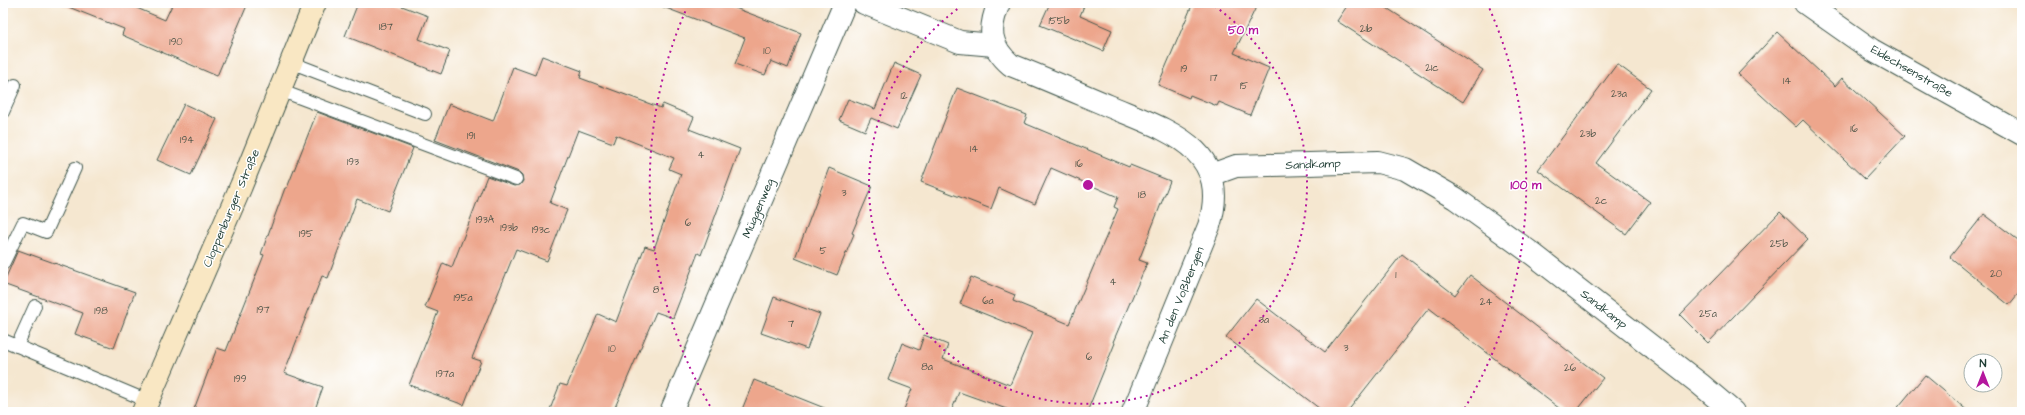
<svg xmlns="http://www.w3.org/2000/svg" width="2025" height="415" viewBox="0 0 2025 415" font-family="'Architects Daughter',sans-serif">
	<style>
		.building { fill: #eda68c }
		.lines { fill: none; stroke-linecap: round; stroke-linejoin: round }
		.service-casing { stroke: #3f564b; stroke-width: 14 }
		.minor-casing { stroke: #3f564b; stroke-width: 24 }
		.secondary-casing { stroke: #3f564b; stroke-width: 24 }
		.service { stroke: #fff; stroke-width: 12 }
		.minor { stroke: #fff; stroke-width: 22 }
		.secondary { stroke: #f9e7c3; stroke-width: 22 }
		.ring { fill: none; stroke: #b5179e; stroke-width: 2; stroke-dasharray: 2 4 }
		.labels { text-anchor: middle; stroke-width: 3; stroke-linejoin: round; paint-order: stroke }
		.number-label { font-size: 10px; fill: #52574a }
		.street-label { font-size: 12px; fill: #1f3d34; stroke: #fff }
		.centre { fill: #b5179e; stroke: #fff; stroke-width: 2 }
		.ring-label { font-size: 12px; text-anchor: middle; font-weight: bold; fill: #b5179e; stroke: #fff; stroke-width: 3; stroke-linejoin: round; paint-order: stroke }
	</style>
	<rect width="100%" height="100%" fill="#fff"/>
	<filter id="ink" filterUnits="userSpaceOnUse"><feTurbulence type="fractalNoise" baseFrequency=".025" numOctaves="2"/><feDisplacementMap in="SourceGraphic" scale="8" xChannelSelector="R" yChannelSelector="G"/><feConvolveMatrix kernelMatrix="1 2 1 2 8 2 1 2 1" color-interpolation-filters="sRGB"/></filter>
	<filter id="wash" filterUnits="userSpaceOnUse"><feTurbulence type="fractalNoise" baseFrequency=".012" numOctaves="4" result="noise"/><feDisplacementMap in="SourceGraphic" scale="16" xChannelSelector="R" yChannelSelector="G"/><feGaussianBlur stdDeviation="0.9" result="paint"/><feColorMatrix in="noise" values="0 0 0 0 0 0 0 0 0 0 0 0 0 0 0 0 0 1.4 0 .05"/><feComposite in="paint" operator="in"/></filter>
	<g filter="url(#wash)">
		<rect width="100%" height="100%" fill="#f5e7d0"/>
		<g id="blocks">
			<!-- building -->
			<g class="building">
				<path d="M 62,3 L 125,3 L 165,20 L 173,3 L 248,3 L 217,76 L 122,35 L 124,29 L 61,4 Z"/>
				<path d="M 358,3 L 394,3 L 428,16 L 419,39 L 450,51 L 441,74 L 345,36 Z"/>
				<path d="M 659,3 L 722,3 L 801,33 L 788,68 L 771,61 L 765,75 L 735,64 L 745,38 L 658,5 Z"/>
				<path d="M 1050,3 L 1085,3 L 1080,16 L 1112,30 L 1103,51 L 1040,25 Z"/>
				<path d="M 1193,3 L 1258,3 L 1234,53 L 1269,68 L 1250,115 L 1219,102 L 1217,106 L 1190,95 L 1189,98 L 1158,85 Z"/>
				<path d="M 1349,3 L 1379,3 L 1483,70 L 1463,102 L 1337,21 Z"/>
				<path d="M 1777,32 L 1835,86 L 1842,78 L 1905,136 L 1865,179 L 1803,120 L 1796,127 L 1738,74 Z"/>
				<path d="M 542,56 L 582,71 L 580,78 L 661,108 L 663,104 L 694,117 L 689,129 L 740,149 L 701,255 L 698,253 L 673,318 L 656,312 L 613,412 L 549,412 L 560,384 L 567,386 L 598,314 L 616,322 L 645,246 L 654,249 L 681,174 L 669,169 L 674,158 L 616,135 L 613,143 L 578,130 L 550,203 L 567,210 L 547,261 L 516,249 L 472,358 L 481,361 L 464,405 L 409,385 L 438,312 L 425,307 L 443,263 L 452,267 L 487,176 L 514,186 L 520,185 L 523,181 L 522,175 L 519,172 L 435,140 L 449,104 L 493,121 L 513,67 L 535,75 Z"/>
				<path d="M 894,63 L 921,75 L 897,129 L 871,118 L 865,131 L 839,120 L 848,99 L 875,109 Z"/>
				<path d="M 1617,64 L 1651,89 L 1596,163 L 1650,202 L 1626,234 L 1538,170 Z"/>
				<path d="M 957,88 L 1027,115 L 1024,123 L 1129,167 L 1130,165 L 1170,181 L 1139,260 L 1147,263 L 1113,342 L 1115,343 L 1087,412 L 1015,412 L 959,392 L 951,412 L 903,412 L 912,389 L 888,380 L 902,343 L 919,350 L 924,335 L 948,345 L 943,359 L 1010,385 L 1032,333 L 960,304 L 971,277 L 1015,295 L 1013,301 L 1069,324 L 1118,209 L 1114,207 L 1118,197 L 1051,168 L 1035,204 L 999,188 L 991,209 L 921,182 Z"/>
				<path d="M 184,104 L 217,119 L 191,175 L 157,160 Z"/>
				<path d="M 317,112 L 413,148 L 388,211 L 357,199 L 328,278 L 322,276 L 284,373 L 323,387 L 314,412 L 193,412 L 217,348 L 226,351 L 264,255 L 261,254 L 285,188 L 287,188 Z"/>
				<path d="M 829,168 L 872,186 L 852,233 L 854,234 L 837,275 L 795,258 Z"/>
				<path d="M 1780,212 L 1808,239 L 1708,343 L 1680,315 Z"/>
				<path d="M 1984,214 L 2022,243 L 2022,289 L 2009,305 L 1950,257 Z"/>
				<path d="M 18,250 L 135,292 L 114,348 L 75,334 L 83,313 L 3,284 Z"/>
				<path d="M 1402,254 L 1455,295 L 1470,275 L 1603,378 L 1576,412 L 1564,412 L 1429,308 L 1347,412 L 1324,412 L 1226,337 L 1256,299 L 1325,352 Z"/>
				<path d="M 774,297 L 820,314 L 807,349 L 761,333 Z"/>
				<path d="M 1925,375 L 1969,412 L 1894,412 Z"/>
				<path d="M 754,380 L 832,411 L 832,412 L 741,412 Z"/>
			</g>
		</g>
	</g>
	<g filter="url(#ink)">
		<use href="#blocks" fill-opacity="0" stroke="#3f564b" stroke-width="1"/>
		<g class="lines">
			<defs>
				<g id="service">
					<path d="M 290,62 L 425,114"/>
					<path d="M 279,90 L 516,179"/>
					<path d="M 3,112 L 15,85"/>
					<path d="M 3,264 L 23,223 L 46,232 L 75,168"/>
					<path d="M 3,340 L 148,401"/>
					<path d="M 17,346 L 35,306"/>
				</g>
				<g id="minor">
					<path d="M 864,3 L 960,42 L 994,45"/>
					<path d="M 999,3 C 988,29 989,46 1011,65 C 1044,78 1076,92 1109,106 C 1166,130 1233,148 1209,226 L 1133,412"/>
					<path d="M 1805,3 L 1872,50 L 2022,134"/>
					<path d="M 1211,175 L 1236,166 L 1378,162 L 1405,169 L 1455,198 L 1534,255 L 1700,384 L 1733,412"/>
					<path d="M 671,412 L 845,3"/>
				</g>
				<path id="secondary" d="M 143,412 L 241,186 L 315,3"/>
			</defs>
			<!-- service casing -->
			<use href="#service" class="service-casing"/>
			<!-- minor casing -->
			<use href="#minor" class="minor-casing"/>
			<!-- secondary casing -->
			<use href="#secondary" class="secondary-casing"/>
			<!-- service -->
			<use href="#service" class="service"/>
			<!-- minor -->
			<use href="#minor" class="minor"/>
			<!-- secondary -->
			<use href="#secondary" class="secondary"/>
		</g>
	</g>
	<!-- distance rings -->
	<g class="ring">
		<path d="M1210 3A219 219 0 1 1 966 3"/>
		<path d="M713 411A438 438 0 0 1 689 3M1487 3A438 438 0 0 1 1463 411"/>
	</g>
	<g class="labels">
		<!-- number labels -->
		<g class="number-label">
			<text x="1059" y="24">155b</text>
			<text x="386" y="30">187</text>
			<text x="1366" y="32">21b</text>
			<text x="176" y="45">190</text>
			<text x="767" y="54">10</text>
			<text x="1432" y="71">21c</text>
			<text x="1184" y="72">19</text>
			<text x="1214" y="81">17</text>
			<text x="1787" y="84">14</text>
			<text x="1244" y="89">15</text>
			<text x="1619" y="97">23a</text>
			<text x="904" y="99">12</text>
			<text x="1854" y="132">16</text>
			<text x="1588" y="137">23b</text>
			<text x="471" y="139">191</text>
			<text x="187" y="143">194</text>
			<text x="974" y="152">14</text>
			<text x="701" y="158">4</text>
			<text x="353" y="165">193</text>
			<text x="1079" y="167">16</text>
			<text x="844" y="196">3</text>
			<text x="1142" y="198">18</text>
			<text x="1601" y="204">2c</text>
			<text x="485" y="223">193A</text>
			<text x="688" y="226">6</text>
			<text x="509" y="231">193b</text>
			<text x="541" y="233">193c</text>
			<text x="306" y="237">195</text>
			<text x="1779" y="247">25b</text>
			<text x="823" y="254">5</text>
			<text x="1996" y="277">20</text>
			<text x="1396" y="278">1</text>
			<text x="1113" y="285">4</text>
			<text x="656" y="293">8</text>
			<text x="463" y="301">195a</text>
			<text x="988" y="304">6a</text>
			<text x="1486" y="305">24</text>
			<text x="263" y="313">197</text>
			<text x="101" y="314">198</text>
			<text x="1708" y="317">25a</text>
			<text x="1264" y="323">3a</text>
			<text x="791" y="327">7</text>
			<text x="1346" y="351">3</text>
			<text x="612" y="352">10</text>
			<text x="1089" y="360">6</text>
			<text x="927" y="370">8a</text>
			<text x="1570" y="371">26</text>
			<text x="445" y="377">197a</text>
			<text x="240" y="382">199</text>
		</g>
		<!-- street labels -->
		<g class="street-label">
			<text transform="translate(1912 71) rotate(30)" y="4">Eidechsenstraße</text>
			<text transform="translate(1313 164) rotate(-2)" y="4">Sandkamp</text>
			<text transform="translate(231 208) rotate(-67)" y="4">Cloppenburger Straße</text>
			<text transform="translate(758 208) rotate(-67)" y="4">Müggenweg</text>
			<text transform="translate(1181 295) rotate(-68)" y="4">An den Voßbergen</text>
			<text transform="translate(1604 309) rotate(38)" y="4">Sandkamp</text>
		</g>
	</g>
	<circle cx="1088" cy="185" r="6" class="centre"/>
	<g class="ring-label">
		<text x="1243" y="34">50 m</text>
		<text x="1526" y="189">100 m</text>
	</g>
	<!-- margin -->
	<rect width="2025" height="415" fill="none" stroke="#fff" stroke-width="16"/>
	<!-- north arrow -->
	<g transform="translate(1983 373)"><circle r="19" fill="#ffffff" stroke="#a5b1ae"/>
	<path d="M0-3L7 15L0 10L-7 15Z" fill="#b5179e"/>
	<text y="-6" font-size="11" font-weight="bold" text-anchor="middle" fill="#1f3d34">N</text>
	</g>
</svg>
